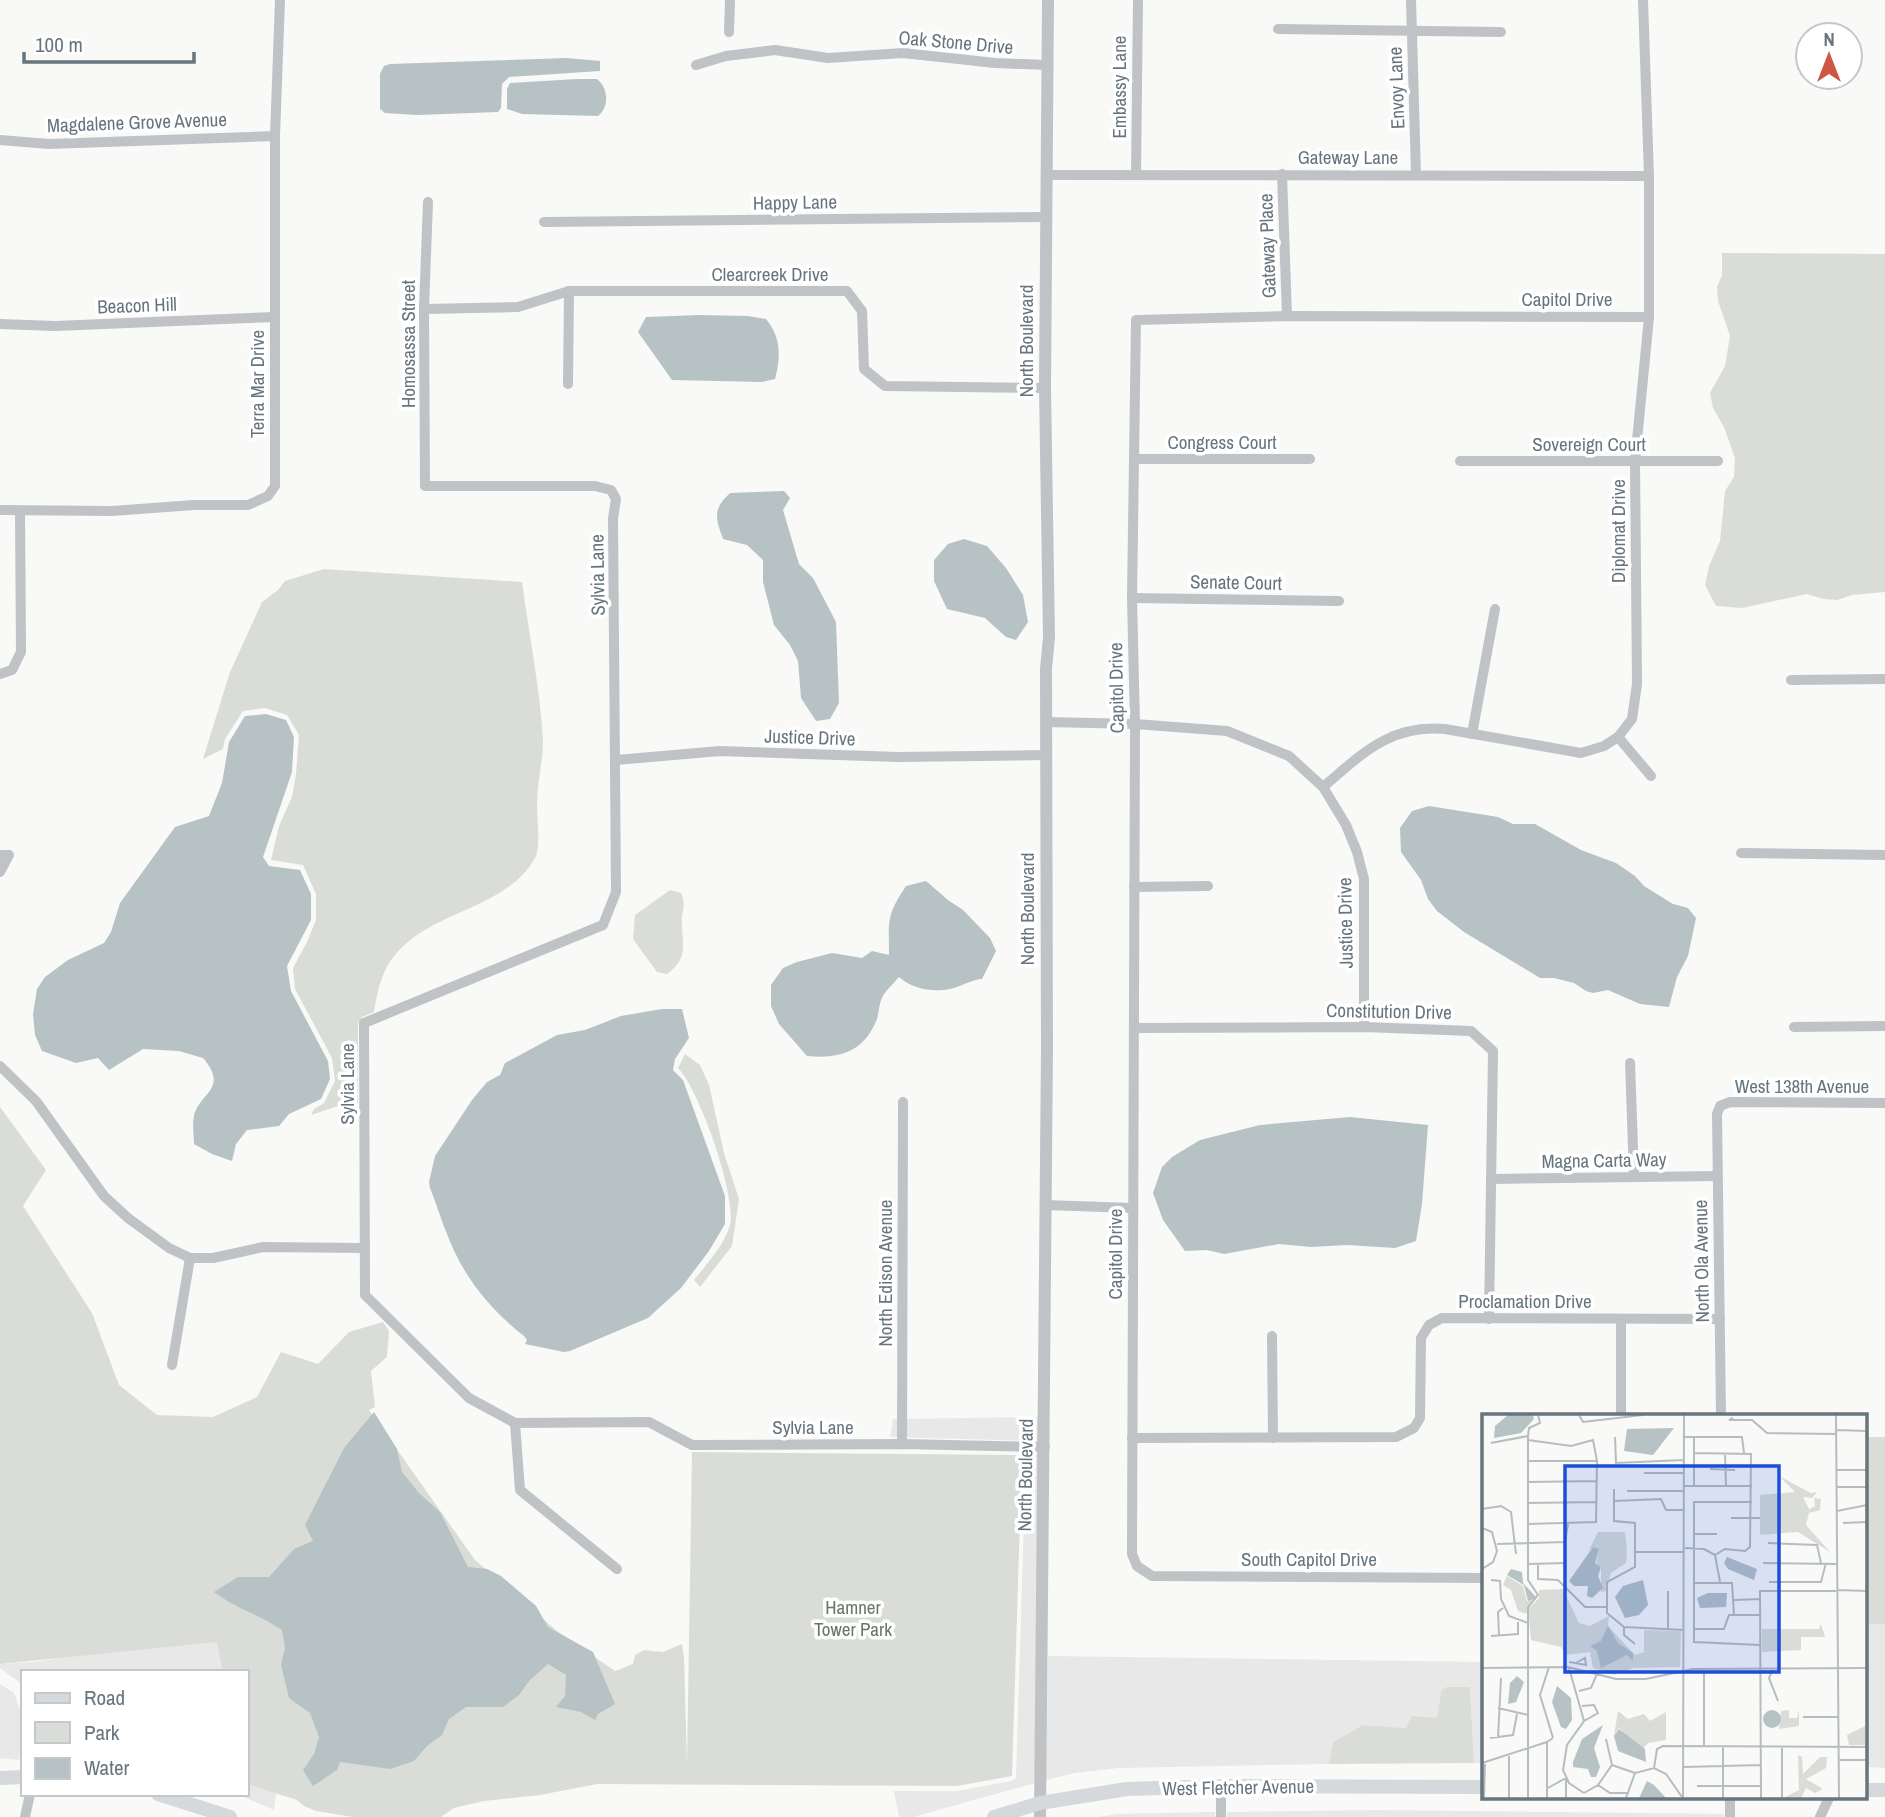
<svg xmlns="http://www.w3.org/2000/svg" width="1885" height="1817" viewBox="0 0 1885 1817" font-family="'Archivo Narrow',sans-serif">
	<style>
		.built { fill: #e7e8e7 }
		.green { fill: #daddd7 }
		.water { fill: #b7c2c5 }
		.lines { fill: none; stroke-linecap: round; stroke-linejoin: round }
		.minor { stroke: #bfc3c6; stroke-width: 10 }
		.tertiary { stroke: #bfc3c6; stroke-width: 12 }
		.secondary { stroke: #d5d9db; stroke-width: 14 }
		.labels { text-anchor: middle; stroke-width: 7; stroke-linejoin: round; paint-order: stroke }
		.street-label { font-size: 19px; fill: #67767e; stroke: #fff }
		.park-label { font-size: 19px; fill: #6a7766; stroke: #fff }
		.inset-road { fill: none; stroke: #b6bdc0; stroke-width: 2 }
		.view { fill: #1d4ed8; fill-opacity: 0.15; stroke: #1d4ed8; stroke-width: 3.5 }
		.inset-edge { fill: none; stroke: #67767e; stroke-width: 3.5 }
	</style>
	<rect width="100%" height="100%" fill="#f9f9f7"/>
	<!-- built -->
	<g class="built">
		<path d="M 1039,1417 L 1039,1441 L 890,1437 L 893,1419 L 897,1419 Z"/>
		<path d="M 1026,1453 L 1039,1454 L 1035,1783 L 913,1817 L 899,1817 L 894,1791 L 957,1791 L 1012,1781 L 1016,1778 Z"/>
		<path d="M 1885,1624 L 1885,1768 L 1866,1767 L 1866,1625 Z"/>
		<path d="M 204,1631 L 228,1649 L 261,1686 L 278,1780 L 274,1810 L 237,1794 L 247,1794 L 247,1672 L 23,1672 L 23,1685 L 0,1668 L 0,1664 L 34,1662 L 131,1647 Z"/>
		<path d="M 1048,1656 L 1484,1662 L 1484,1763 L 1474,1763 L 1470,1687 L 1441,1691 L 1437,1718 L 1407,1728 L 1361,1725 L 1333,1742 L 1329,1764 L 1118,1768 L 1075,1773 L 1046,1780 Z"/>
		<path d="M 0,1684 L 14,1693 L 20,1710 L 22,1732 L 19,1760 L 0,1758 Z"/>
		<path d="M 1377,1810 L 1724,1814 L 1724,1817 L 1227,1817 L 1227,1812 Z"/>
		<path d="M 1215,1812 L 1215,1817 L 1099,1817 L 1117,1814 Z"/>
	</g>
	<!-- green -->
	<g class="green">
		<path d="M 1722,253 L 1885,254 L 1885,592 L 1852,595 L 1837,600 L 1823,599 L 1807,594 L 1742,608 L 1716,606 L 1705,585 L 1709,566 L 1720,541 L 1725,491 L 1734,477 L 1735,458 L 1724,427 L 1713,408 L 1710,393 L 1725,366 L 1730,336 L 1718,301 L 1717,287 L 1722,275 Z"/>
		<path d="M 324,569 L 522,582 C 529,635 540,687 543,741 C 543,762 537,783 537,805 C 537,817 541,848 535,858 C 502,916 416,909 385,971 C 379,983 376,999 374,1012 L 362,1017 L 358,1023 L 358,1104 L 341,1105 L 311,1115 L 314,1109 L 324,1103 L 335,1081 L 332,1058 L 295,989 L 293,968 L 307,942 L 316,920 L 316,894 L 303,865 L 271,860 L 279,826 L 292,797 L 296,774 L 299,735 L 287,715 L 265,708 L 243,711 L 225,739 L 223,749 L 203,759 L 230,672 L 262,602 L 278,590 L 285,581 Z"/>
		<path d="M 670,890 L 681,893 C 685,903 684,906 682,916 C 680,941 692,956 667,974 L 657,972 L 633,939 L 635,915 Z"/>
		<path d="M 685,1054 L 700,1065 L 709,1085 L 724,1153 L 739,1199 L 732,1246 L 700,1287 L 694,1280 C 706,1265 725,1244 730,1225 C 737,1196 699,1089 678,1068 Z"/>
		<path d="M 0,1107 L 46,1170 L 23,1206 L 92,1313 L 119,1385 L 157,1415 L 213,1417 L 257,1397 L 281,1352 L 318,1364 L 349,1332 L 383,1322 L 389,1331 L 387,1357 L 371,1371 L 375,1407 L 369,1410 L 475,1560 L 557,1631 L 615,1671 L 633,1664 L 635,1655 L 644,1650 L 663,1652 L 682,1644 L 684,1657 L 687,1766 L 692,1452 L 1022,1455 L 1012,1776 L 957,1786 L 597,1784 L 540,1795 L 484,1801 L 454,1808 L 441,1817 L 353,1817 L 316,1811 L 304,1806 L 297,1800 L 247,1784 L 247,1672 L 223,1672 L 217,1642 L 0,1664 Z"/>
		<path d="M 1866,1437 L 1885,1437 L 1885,1624 L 1866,1625 Z"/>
		<path d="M 1447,1687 L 1470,1687 L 1474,1763 L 1329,1764 L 1333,1742 L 1362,1725 L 1406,1728 L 1412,1716 L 1437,1718 L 1441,1691 Z"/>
	</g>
	<!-- water -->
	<g class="water">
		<path d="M 567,58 L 600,61 L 600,71 L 509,77 L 502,84 L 501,108 L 498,112 L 417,115 L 385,113 L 380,109 L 380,74 L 384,66 L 390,64 Z"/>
		<path d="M 577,79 L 597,79 C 608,88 610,106 598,116 L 522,114 L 507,109 L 507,89 L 510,83 Z"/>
		<path d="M 700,315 L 748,316 L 766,319 C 781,337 781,357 775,379 L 762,382 L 672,380 L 638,332 L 646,317 Z"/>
		<path d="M 784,491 L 790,498 L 783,510 L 799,564 L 813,578 L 836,622 L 839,703 L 830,719 L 816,721 L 801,698 L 798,661 L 790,645 L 774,625 L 763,582 L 763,560 L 747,545 L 723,539 C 715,517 713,509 730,493 Z"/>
		<path d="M 964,539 L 987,546 L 1006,568 L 1023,595 L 1028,622 L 1016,640 L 1006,637 L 985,618 L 947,609 L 934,581 L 934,560 L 948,544 Z"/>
		<path d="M 266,714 L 286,720 L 294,737 L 292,772 L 263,857 L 269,866 L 300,870 L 311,894 L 311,920 L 287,966 L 291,991 L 328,1061 L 330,1079 L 321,1099 L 289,1114 L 279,1126 L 247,1130 L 236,1144 L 232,1161 L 212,1154 L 194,1144 C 194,1136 192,1125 194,1116 C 198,1094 230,1089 203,1058 L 179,1051 L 143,1049 L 109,1070 L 98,1058 L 76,1063 L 42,1051 L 35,1035 L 33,1014 L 37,989 L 45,977 L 68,960 L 104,943 L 111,932 L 120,903 L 175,827 L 209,816 L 222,783 L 229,742 L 245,716 Z"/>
		<path d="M 1429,806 L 1498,817 L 1513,824 L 1535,824 L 1581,850 L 1616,863 L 1635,876 L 1644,886 L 1673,904 L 1688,908 L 1696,918 L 1688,956 L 1677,977 L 1669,1007 L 1640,1004 L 1608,990 L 1593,993 L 1586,991 L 1574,983 L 1554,978 L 1540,978 L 1464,932 L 1437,911 L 1428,899 L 1421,880 L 1401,852 L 1400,828 L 1412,811 Z"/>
		<path d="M 926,881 L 948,900 L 963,910 L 990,938 L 996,951 L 982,979 C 971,980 964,985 954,988 C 935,993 914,990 899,977 C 894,983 885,991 882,998 C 879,1004 879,1012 877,1019 C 864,1052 840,1059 807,1056 L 779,1024 L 771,1006 L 771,985 L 783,968 L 797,962 L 832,953 L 862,958 L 872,951 L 889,955 C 889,921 886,916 906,886 Z"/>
		<path d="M 662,1009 L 682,1009 L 689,1038 L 675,1059 L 673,1070 L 683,1080 L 725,1196 L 725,1224 L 709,1251 L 681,1288 L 648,1318 L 570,1351 L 564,1352 L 525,1344 L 527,1340 L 524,1336 C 491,1310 465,1279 449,1239 C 442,1223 437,1205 430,1188 L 429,1182 L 435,1156 L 472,1100 L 487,1082 L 500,1075 L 505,1063 L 557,1035 L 585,1030 L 621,1016 Z"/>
		<path d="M 1350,1117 L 1428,1125 L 1422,1204 L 1416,1241 L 1395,1248 L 1347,1245 L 1311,1247 L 1279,1244 L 1224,1254 L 1207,1250 L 1185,1251 L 1163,1220 L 1153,1193 L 1162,1167 L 1172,1157 L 1200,1140 L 1260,1125 Z"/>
		<path d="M 374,1412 L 397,1449 L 402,1472 L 419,1493 L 440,1512 L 468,1567 L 487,1569 L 501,1576 L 536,1606 L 548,1627 L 593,1652 L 615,1704 L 598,1714 L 595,1720 L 581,1712 L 556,1707 L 565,1696 L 566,1675 L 548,1664 L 530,1680 L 519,1695 L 503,1707 L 466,1707 L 449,1719 L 442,1735 L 427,1746 L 414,1761 L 390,1769 L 340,1762 L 337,1770 L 313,1786 L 303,1770 L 314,1754 L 319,1737 L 310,1713 L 289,1698 L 281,1665 L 285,1648 L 282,1630 C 260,1615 235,1608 214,1592 L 238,1577 L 269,1577 L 294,1549 L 313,1541 L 305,1525 L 344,1448 Z"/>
	</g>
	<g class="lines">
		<!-- minor -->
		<g class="minor">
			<path d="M 1411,0 L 1416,174"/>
			<path d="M 1278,29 L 1501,32"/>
			<path d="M 729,32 L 730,0"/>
			<path d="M 696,65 L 726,56 L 775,50 L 828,58 L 903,53 L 995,63 L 1047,65"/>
			<path d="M 0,140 L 49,144 L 275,136"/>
			<path d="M 1282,174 L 1287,316"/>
			<path d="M 1048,175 L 1649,176"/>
			<path d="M 1136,175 L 1138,0"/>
			<path d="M 428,202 L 424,309 L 425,486 L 595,486 L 611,490 L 616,499 L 613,518 L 616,892 L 603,925 L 364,1023 L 365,1295 L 469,1398 L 515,1423 L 649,1422 L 692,1445 L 902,1444 L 1045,1447"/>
			<path d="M 544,222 L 1047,217"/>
			<path d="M 424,309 L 518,307 L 569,291 L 847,291 L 862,311 L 864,369 L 885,386 L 1045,388"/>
			<path d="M 0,324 L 55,326 L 275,317"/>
			<path d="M 568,384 L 569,291"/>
			<path d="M 1134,459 L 1310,459"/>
			<path d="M 1460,461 L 1718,461"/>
			<path d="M 0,510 L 112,511 L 194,505 L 248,505 L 268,496 L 275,486 L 275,136 L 280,0"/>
			<path d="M 1132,598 L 1339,601"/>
			<path d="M 0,674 L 12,670 L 21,652 L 20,512"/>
			<path d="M 1791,680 L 1885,679"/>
			<path d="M 1046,722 L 1135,724 L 1227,731 L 1289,756 L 1323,787 L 1346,825 L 1357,852 L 1364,879 L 1364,1027"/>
			<path d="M 1472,734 L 1495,609"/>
			<path d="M 1618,737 L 1651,776"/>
			<path d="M 616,760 L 720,751 L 898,757 L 1046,755"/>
			<path d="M 1323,787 C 1362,754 1390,724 1445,729 L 1581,753 L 1604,746 L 1618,737 L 1632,719 L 1637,684 L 1635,461 L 1649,317 L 1649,176 L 1643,0"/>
			<path d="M 1741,853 L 1885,855"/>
			<path d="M 0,855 L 9,855 L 0,872"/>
			<path d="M 1134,887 L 1208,886"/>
			<path d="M 1794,1027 L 1885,1026"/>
			<path d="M 1134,1028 L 1364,1027 L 1471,1031 L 1493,1051 L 1489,1319"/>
			<path d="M 1630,1063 L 1634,1176"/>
			<path d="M 0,1066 L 36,1101 L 104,1196 L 128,1218 L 169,1248 L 190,1258 L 213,1258 L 263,1247 L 365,1248"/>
			<path d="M 1491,1179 L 1717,1176"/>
			<path d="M 1045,1205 L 1133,1208"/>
			<path d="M 1621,1319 L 1621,1416"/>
			<path d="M 1272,1336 L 1273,1438"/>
			<path d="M 172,1365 L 190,1258"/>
			<path d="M 1721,1416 L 1717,1114 L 1720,1106 L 1730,1102 L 1885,1103"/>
			<path d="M 515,1423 L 520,1490 L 617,1569"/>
			<path d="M 1132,1438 L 1396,1437 L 1414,1428 L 1420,1418 L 1421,1338 L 1429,1325 L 1442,1318 L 1720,1319"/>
			<path d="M 902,1444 L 903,1102"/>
			<path d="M 1484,1578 L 1152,1576 L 1137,1566 L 1132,1554 L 1135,724 L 1132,598 L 1136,320 L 1287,316 L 1649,317"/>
			<path d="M 1221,1786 L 1221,1817"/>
			<path d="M 25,1817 L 30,1794"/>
			<path d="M 1730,1817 L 1730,1798"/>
			<path d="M 1820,1817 L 1829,1798"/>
		</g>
		<!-- tertiary -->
		<path class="tertiary" d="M 1040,1817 L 1047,1050 L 1046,669 L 1049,637 L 1045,388 L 1048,0"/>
		<!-- secondary -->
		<g class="secondary">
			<path d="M 0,1778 L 23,1777"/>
			<path d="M 1866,1790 L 1885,1790"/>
			<path d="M 158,1794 L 230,1817"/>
			<path d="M 994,1817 L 1040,1803 L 1127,1789 L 1221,1786 L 1484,1787"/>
		</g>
	</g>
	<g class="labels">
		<!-- street labels -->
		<g class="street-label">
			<text transform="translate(956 42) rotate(5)" y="7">Oak Stone Drive</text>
			<text transform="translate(1119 87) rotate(-90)" y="7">Embassy Lane</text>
			<text transform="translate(1396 88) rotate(-92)" y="7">Envoy Lane</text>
			<text transform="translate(137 122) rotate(-2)" y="7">Magdalene Grove Avenue</text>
			<text x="1348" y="164">Gateway Lane</text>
			<text transform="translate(795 202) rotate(-1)" y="7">Happy Lane</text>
			<text transform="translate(1267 246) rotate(-92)" y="7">Gateway Place</text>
			<text x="770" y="281">Clearcreek Drive</text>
			<text x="1567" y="306">Capitol Drive</text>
			<text transform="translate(137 305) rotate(-2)" y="7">Beacon Hill</text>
			<text transform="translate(1026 341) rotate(-90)" y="7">North Boulevard</text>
			<text transform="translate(408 344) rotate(-90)" y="7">Homosassa Street</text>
			<text transform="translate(257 384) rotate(-90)" y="7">Terra Mar Drive</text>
			<text x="1222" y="449">Congress Court</text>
			<text x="1589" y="451">Sovereign Court</text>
			<text transform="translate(1618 531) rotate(-90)" y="7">Diplomat Drive</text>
			<text transform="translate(597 575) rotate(-91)" y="7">Sylvia Lane</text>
			<text transform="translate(1236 582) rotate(1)" y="7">Senate Court</text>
			<text transform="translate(1116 688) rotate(-91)" y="7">Capitol Drive</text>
			<text transform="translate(810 737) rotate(2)" y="7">Justice Drive</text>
			<text transform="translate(1027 909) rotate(-90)" y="7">North Boulevard</text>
			<text transform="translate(1345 923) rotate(-91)" y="7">Justice Drive</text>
			<text transform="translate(1389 1011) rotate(1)" y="7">Constitution Drive</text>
			<text transform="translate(347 1084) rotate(-90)" y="7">Sylvia Lane</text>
			<text x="1802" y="1093">West 138th Avenue</text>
			<text transform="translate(1604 1160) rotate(-1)" y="7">Magna Carta Way</text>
			<text transform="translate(1115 1254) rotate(-90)" y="7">Capitol Drive</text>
			<text transform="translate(1701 1261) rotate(-91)" y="7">North Ola Avenue</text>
			<text transform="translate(885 1273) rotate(-90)" y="7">North Edison Avenue</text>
			<text x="1525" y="1308">Proclamation Drive</text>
			<text x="813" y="1434">Sylvia Lane</text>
			<text transform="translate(1025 1475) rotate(-89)" y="7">North Boulevard</text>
			<text x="1309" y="1566">South Capitol Drive</text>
			<text transform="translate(1238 1787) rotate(-1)" y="7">West Fletcher Avenue</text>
		</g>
		<!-- park labels -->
		<g class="park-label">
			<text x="853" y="1614">Hamner<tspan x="853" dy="22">Tower Park</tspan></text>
		</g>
	</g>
	<!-- overview -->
	<g transform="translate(1482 1414)">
		<rect width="385" height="385" fill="#f9f9f7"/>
		<path d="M 297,62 L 329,79 L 335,78 L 330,84 L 321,83 L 327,95 L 333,92 L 332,84 L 339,85 L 338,96 L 327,99 L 324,111 L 348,138 L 316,118 L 278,121 L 278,81 L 313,78 ZM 116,118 L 143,118 L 145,136 L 144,149 L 129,159 L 124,177 L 119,178 L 119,153 L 114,149 L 117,135 L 111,133 L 106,138 ZM 25,162 L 41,172 L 45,187 L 51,186 L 44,200 L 36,197 L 29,176 L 21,171 ZM 81,175 L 97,209 L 108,212 L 127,202 L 126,212 L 153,241 L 162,238 L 162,216 L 199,217 L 198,253 L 151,254 L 132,261 L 111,254 L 108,238 L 83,241 L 79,233 L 49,226 L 46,195 L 57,184 L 57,176 ZM 339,210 L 343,223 L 319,223 L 319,236 L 280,238 L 280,215 L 337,215 ZM 307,296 L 307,304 L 315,304 L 317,296 L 317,312 L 297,315 L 299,297 ZM 136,297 L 146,305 L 162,300 L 168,307 L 184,298 L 184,326 L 166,329 L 160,336 L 137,314 L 132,322 ZM 385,311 L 384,331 L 367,331 L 365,321 ZM 316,341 L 320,343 L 321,360 L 338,343 L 345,343 L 344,354 L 324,365 L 341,375 L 333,379 L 324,374 L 319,384 L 301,384 L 317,376 Z" fill="#daddd7"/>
		<path d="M 26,1 L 51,1 L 52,5 L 39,19 L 12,24 L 13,12 ZM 192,14 L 171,41 L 142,37 L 145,15 ZM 111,133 L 117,135 L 113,149 L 119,153 L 116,162 L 121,174 L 110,184 L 105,182 L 106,172 L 92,172 L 87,167 ZM 245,143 L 275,155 L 272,166 L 246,155 L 242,149 ZM 29,155 L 40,158 L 41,169 L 55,184 L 46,187 L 42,171 L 25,161 ZM 161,166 L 166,191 L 157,201 L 143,204 L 133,183 L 141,172 ZM 226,179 L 245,179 L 244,193 L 218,194 L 215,184 ZM 126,212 L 136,229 L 151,239 L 151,247 L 145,241 L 119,254 L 115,237 L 108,232 L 119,227 ZM 35,262 L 42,268 L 34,288 L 26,290 L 28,269 ZM 75,272 L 89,284 L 90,306 L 84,315 L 79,313 L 70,288 ZM281 305a9 9 0 1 1 18 0a9 9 0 1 1-18 0ZM 121,311 L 112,334 L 118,353 L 114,363 L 109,363 L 106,355 L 91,353 L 91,348 L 100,325 ZM 137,315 L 163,335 L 164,348 L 136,337 L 132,322 ZM 165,367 L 172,371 L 184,384 L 157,384 Z" fill="#b7c2c5"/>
		<path class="inset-road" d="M 97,1 L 101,8 L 161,1M 354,1 L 357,384M 251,4 L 247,6 L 270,6 L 285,19 L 354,20M 354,16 L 385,17M 133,23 L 134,49 L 202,46M 202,23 L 260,23 L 262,39M 13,29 L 9,29 L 46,22M 212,39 L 269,40 L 268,133 L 263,137 L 243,135 L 233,141M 243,39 L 244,72M 46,47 L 115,47M 228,55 L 253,56M 354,56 L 385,56M 162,59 L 202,59M 45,68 L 115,67M 202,72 L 270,72M 212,72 L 212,23M 355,73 L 385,73M 132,75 L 132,107 L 153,109 L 153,153 L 125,168 L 125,199 L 142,213 L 202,216M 145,77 L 202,77M 132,87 L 179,85 L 184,96 L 201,96M 270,88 L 212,88 L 212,228 L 278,231M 45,89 L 115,88M 0,95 L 19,92 L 29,98 L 34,140M 355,97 L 385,91M 249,104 L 278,104M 361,109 L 385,108M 46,110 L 114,108 L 115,47 L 111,26 L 89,32 L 46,26M 0,114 L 10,118 L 15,137 L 11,148 L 0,155M 213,120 L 235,120M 286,129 L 335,131 L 339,149M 15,130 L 83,128 L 86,110M 203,134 L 222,135 L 233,141 L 238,168M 153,138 L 202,138M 56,149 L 56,165 L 76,166M 281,149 L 356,150M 46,150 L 84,149M 9,166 L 18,167 L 19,185 L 27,202 L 46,209M 76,166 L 103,193 L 125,193M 287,168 L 339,168 L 344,149M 212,169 L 250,169 L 252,201M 356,176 L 385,177M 252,186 L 278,185M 142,213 L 142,221 L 153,230M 212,215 L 242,215 L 247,201 L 278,201M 186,216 L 186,177M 9,222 L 36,220 L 36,208M 17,222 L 16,198 L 21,194M 87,248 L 104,251 L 103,244 L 94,249M 67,253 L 58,281 L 71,324M 0,254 L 86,253 L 134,265 L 164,265 L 211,255 L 385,254M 87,254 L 102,307 L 85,331 L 81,356 L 87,369 L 102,379M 291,255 L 287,264 L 296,287M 97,277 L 109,274 L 115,260M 100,292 L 112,291 L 116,299 L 102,307M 16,294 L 46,301M 321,303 L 357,303M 8,324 L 31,321 L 35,300M 16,324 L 19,264M 124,325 L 130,351M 222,332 L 222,254M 357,346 L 385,346M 0,349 L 65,328M 202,353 L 279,351M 172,354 L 175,335 L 181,332 L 385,333M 116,371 L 128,379 L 145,379M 215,372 L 279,372M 66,374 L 84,364 L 84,384M 102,379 L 116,371 L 130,351 L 153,359M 2,384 L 3,350M 27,384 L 27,342M 46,384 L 46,193 L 56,181 L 46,166 L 46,22 L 47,14 L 58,9 L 56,1M 65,384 L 65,328 L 71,324M 144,384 L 153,359 L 172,354 L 184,360 L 200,383M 201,384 L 202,1M 241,384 L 241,332M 279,384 L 278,177 L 354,177M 300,384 L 300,334"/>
		<path class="view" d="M 83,52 L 297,52 L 297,258 L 83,258 Z"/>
		<rect width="385" height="385" class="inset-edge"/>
	</g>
	<!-- legend -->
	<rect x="21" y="1670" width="228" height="126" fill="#ffffff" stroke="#c2c8cb" stroke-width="2"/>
	<rect x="35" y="1693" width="35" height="10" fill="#d5d9db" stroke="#c2c8cb" stroke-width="2"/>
	<text x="84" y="1705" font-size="21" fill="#67767e">Road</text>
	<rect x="35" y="1722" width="35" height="21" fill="#daddd7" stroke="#c2c8cb" stroke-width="2"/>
	<text x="84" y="1740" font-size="21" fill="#67767e">Park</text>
	<rect x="35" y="1758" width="35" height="21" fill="#b7c2c5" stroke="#c2c8cb" stroke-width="2"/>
	<text x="84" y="1775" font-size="21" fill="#67767e">Water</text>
	<!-- north arrow -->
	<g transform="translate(1829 56)"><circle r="33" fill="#ffffff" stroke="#c2c8cb" stroke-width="2"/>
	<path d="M0-5L12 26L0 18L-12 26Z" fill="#ce5743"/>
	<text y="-10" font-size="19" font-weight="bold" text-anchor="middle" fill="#67767e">N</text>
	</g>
	<!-- scale -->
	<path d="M24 52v10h170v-10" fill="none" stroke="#67767e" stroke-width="3.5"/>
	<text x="35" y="52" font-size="21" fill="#67767e" stroke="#ffffff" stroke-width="5" paint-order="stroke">100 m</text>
</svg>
